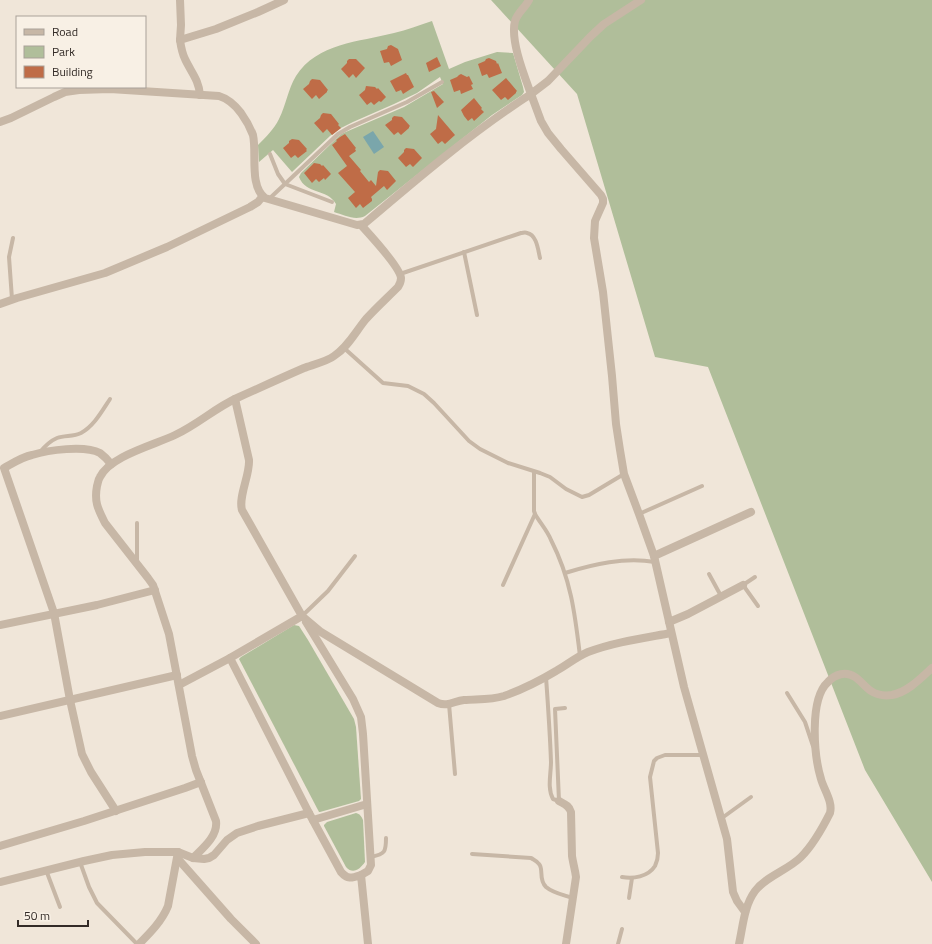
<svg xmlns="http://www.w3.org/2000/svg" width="932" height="944" viewBox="0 0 932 944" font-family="'Titillium Web',sans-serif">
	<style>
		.green { fill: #b0be9a }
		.water { fill: #7aa6ab }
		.building { fill: #bf6c47 }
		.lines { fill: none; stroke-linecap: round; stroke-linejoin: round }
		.service { stroke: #c7b7a6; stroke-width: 4 }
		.minor { stroke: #c7b7a6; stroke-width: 8 }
	</style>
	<rect width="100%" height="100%" fill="#f0e6d9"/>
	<!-- green -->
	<g class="green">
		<path d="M 491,0 L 932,0 L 932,882 L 865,770 L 708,367 L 655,357 L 577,94 Z"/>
		<path d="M 432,21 L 449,69 L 465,62 L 497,52 L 513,53 L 523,87 L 524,92 L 522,95 L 492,115 L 365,216 C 355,221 344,215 334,212 L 336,204 C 327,188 306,195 299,177 L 301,173 L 341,134 L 404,107 L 443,84 L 440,77 L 417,93 L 394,104 L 353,122 L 341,128 L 330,136 L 292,172 L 273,150 L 259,162 L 258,145 C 266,137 274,129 279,119 C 286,105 288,89 296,76 C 317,43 359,42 394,33 C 407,30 419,25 432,21 Z"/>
		<path d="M 294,625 L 299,626 L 308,640 L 354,719 L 356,727 L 361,799 L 359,801 L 320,812 L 319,812 L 239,659 L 241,657 Z"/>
		<path d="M 356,813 C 360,814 361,816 363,820 L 365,862 C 360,869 353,875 346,867 L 324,826 L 324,825 L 327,822 Z"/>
	</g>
	<!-- water -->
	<path class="water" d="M 373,131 L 384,147 L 374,154 L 363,137 Z"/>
	<!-- building -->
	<g class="building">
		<path d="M 391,45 L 398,49 L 402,60 L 391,66 L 389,62 L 384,63 L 380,51 L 387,49 L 388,46 Z"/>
		<path d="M 437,57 L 441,66 L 429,72 L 426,63 Z"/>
		<path d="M 489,58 L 496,61 L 497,64 L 498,63 L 502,73 L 489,78 L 487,74 L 482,76 L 478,64 L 485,61 L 486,59 Z"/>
		<path d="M 349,59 L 356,59 L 365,68 L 356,78 L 353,74 L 349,78 L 341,69 L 347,63 L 347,61 Z"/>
		<path d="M 406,73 L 407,75 L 408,75 L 414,87 L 403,94 L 401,90 L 396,92 L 390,81 Z"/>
		<path d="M 461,74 L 467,77 L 469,76 L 473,84 L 471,85 L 473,89 L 461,94 L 460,90 L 454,92 L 450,80 L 457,77 L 459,75 Z"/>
		<path d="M 506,78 L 517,91 L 516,92 L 516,93 L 508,100 L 505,97 L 501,100 L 492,90 Z"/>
		<path d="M 312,79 L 320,80 L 328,90 L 327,91 L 327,92 L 319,99 L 316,95 L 312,99 L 303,89 L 309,84 L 310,81 Z"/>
		<path d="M 366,86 L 375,87 L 377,89 L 378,88 L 386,97 L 381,102 L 379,101 L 374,105 L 371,102 L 367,105 L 359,95 L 365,90 Z"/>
		<path d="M 434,91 L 444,102 L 437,108 L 431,92 Z"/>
		<path d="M 474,98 L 482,108 L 481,109 L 484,112 L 474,121 L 472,118 L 468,121 L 464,116 L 461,110 Z"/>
		<path d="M 323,113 L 331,114 L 339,124 L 338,125 L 341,128 L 332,135 L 327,129 L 323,133 L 314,123 L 320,118 L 321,115 Z"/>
		<path d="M 438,115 L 455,135 L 445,144 L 442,141 L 438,144 L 430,134 L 436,129 Z"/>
		<path d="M 394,116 L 402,117 L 410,126 L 409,127 L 409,128 L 401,135 L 398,132 L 394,135 L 385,125 L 392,120 L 392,118 Z"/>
		<path d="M 345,134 L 356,148 L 355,149 L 356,151 L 349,156 L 361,170 L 360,171 L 369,182 L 371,180 L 376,186 L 378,172 L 380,170 L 388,171 L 396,181 L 387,190 L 384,186 L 371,197 L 372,199 L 372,201 L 363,208 L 360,204 L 356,208 L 348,198 L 355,192 L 338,173 L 347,166 L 332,145 L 337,141 L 336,140 L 340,137 Z"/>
		<path d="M 292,139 L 299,140 L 307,149 L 306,150 L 307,151 L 298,158 L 295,155 L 291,158 L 283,148 L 289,143 L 289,141 Z"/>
		<path d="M 406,148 L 414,149 L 422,158 L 413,167 L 410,164 L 406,167 L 398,158 L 404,152 L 404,150 Z"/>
		<path d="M 314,163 L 320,164 L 322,166 L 323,165 L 331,174 L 325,180 L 324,178 L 319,182 L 316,179 L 312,183 L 304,173 Z"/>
	</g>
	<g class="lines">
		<!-- service -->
		<g class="service">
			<path d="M 270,154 L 278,174 L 285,184 L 332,202"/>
			<path d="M 269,199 L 338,134 L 350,127 L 407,102 L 442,82"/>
			<path d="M 464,252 L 477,315"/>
			<path d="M 400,274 L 521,233 C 523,233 525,232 527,233 C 537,235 538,250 540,258"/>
			<path d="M 12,299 L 9,257 L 13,238"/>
			<path d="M 344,348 L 383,383 L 408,386 L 424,394 L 434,403 L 469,441 L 480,449 L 508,463 L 540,473 L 550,477 L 566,489 L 582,497 L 589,495 L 624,474"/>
			<path d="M 40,452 C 45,446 50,441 57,438 C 65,435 73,437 81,433 C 94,426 102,411 110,399"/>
			<path d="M 534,472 L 534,511 L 535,514 C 540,523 547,530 551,540 C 571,579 575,614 580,656"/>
			<path d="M 639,514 L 702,486"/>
			<path d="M 137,523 L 137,562"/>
			<path d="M 565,573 C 594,564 624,557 655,562"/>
			<path d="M 709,574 L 721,596"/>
			<path d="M 755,577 L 743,585 L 758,606"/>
			<path d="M 503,585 L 535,514"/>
			<path d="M 302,616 L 328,591 L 355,556"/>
			<path d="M 546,677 C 548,705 550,733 551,762 C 551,774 547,788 553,799 L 559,801 L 555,709 L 565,708"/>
			<path d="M 787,693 L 805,722 L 813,746"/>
			<path d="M 449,704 L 455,774"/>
			<path d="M 722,818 L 751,797"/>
			<path d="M 472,854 L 531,858 C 534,860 537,861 539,864 C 544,869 538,879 546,887 C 553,893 564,895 572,898"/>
			<path d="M 371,857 C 385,854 386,852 386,838"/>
			<path d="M 80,862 L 89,887 L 97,903 L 137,944"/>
			<path d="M 46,870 L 60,907"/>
			<path d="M 622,877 C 633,879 648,877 655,866 C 657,862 658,858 658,853 L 650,777 L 654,761 L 657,758 L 665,755 L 703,755"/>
			<path d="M 629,898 L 632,878"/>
			<path d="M 618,944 L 622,929"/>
		</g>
		<!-- minor -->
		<g class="minor">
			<path d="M 180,0 L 181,25 L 180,40"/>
			<path d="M 529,0 C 525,8 518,12 515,21 C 510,40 524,75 531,94 L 548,81 L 591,36 L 604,24 L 641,0"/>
			<path d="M 200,95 C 199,80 191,72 185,59 C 182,53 181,47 180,40 L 216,29 L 258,12 L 284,0"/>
			<path d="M 0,122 L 11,118 L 54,97 L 65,92 L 79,90 L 110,89 L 219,96 C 229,99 235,105 241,113 C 246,120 250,127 253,135 C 257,153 249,186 265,198 L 357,225 L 364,224 C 418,178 472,132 531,94 L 541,121 L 548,133 L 561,149 L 601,195 L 603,199 L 603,203 L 595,221 L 594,238 L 603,292 L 612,376 L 616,424 L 620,450 L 624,474 L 639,514 L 654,556 L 684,687 L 727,839 L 733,892 L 737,901 L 745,912"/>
			<path d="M 0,304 L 17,298 L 105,273 L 167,247 L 250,207 L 258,202 L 262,197"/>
			<path d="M 111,464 C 108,460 104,456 100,453 C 85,445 48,450 32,455 C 22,457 13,463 4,468 L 54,613 L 70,700 L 82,754 L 91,772 L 116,811"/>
			<path d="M 654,556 L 751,512"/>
			<path d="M 302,616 L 321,632 L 438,703 C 448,707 454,701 464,700 C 478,699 491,700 504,696 C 521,690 541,680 556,671 C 567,665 576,657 588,652 C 614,642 644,638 671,633"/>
			<path d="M 306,622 L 353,699 L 361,717 L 363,734 L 371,865 L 368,871 L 361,875"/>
			<path d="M 669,622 L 688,614 L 743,585"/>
			<path d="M 0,625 L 97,605 L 155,590"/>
			<path d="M 230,658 L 302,616 L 242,510 C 238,497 250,475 249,460 L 235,399"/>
			<path d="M 179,685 L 230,658 L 309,813 L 341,872 C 348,880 352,878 361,875 L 368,944"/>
			<path d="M 0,716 L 177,675"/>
			<path d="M 559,801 C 564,804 569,805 571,812 L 572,856 C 573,863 575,869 576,877 L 566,944"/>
			<path d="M 313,820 L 367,804"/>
			<path d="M 0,846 L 84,821 L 185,788 L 201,782"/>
			<path d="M 193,858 C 203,848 218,836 216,821 L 196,770 L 192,756 L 169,634 L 153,585 L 148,578 L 105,523 C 98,509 94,502 97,486 C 98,483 98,480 100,477 C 110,456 154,445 175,435 C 197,425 215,408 237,398 C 259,388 281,378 304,368 C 312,365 328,361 334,356 C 348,347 356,331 366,319 C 376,308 387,298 398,287 C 400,284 401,282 401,278 C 400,267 370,235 361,225"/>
			<path d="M 178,859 L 231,919 L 256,944"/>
			<path d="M 0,882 L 84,861 L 112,855 L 145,852 L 178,852"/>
			<path d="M 139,944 C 150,933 162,921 168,906 L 178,852 L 193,858 L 204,859 L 209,858 L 214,855 L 227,840 L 237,833 L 258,826 L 309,813"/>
			<path d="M 739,944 C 743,926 744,906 755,891 C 765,877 788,870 801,857 C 812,846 823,827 830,813 C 833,802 824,790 821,779 C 814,756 809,699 828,682 C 835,674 846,671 855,677 C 861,681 865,687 871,691 C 877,695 885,696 892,695 C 908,692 921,678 932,668"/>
		</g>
	</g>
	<!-- legend -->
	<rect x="16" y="16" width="130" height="72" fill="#f8f0e5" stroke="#a9a199"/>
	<rect x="24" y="29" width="20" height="6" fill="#c7b7a6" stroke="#a9a199"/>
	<text x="52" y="36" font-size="12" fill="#332b27">Road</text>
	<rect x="24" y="46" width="20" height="12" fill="#b0be9a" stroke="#a9a199"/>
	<text x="52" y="56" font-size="12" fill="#332b27">Park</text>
	<rect x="24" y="66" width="20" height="12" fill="#bf6c47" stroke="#a9a199"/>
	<text x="52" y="76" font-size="12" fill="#332b27">Building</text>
	<!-- scale -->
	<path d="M18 920v6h70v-6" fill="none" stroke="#332b27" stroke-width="2"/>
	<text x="24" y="920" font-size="12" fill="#332b27" stroke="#f8f0e5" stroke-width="3" paint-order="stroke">50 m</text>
</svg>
